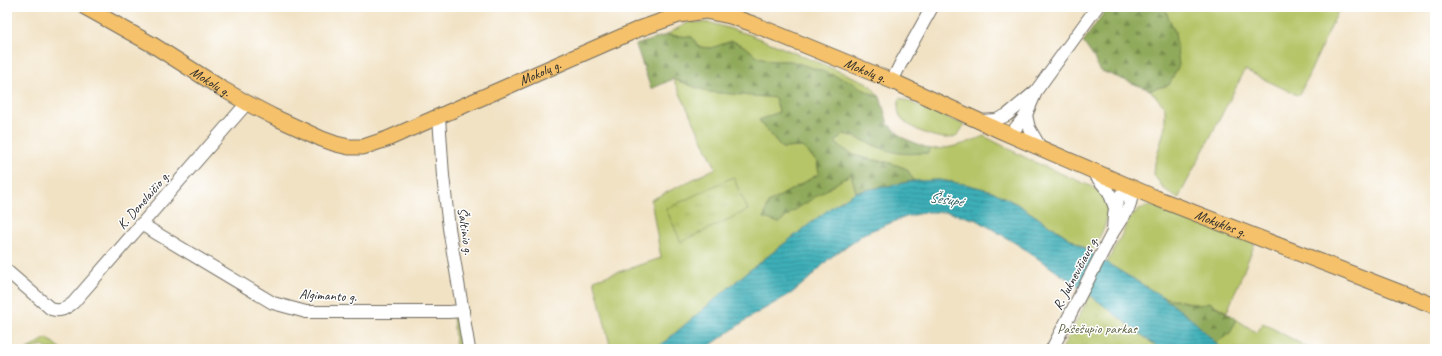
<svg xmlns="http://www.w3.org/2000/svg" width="1442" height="356" viewBox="0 0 1442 356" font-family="Caveat,sans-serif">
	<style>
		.green { fill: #b5c568; stroke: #70784a }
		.forest { fill: url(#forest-firs); stroke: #5e6a44 }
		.park { fill: url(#park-tufts); stroke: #70784a }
		.water { fill: url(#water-rules); stroke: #346d72 }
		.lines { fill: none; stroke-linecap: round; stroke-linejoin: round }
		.minor-casing { stroke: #706b61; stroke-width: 14 }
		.major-casing { stroke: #706b61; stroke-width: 17 }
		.minor { stroke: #fff; stroke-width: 12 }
		.major { stroke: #f5c16b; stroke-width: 15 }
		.labels { text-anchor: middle; stroke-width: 3; stroke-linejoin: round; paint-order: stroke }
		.street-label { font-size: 14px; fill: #2b2b2b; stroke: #fff }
		.park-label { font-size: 14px; fill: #5b6140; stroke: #fff }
		.water-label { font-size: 15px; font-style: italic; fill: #336063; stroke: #fff }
	</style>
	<defs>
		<pattern id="forest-firs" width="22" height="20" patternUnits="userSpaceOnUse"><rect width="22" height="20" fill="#90aa5c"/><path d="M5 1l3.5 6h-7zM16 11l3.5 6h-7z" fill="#768b4c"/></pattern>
		<pattern id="park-tufts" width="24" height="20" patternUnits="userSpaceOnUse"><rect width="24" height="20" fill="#b5c568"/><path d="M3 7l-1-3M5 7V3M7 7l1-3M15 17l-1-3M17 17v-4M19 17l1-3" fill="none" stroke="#9ca95a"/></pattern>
		<pattern id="water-rules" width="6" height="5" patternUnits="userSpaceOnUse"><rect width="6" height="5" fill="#3eafb8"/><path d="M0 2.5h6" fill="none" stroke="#348f96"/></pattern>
	</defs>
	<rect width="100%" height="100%" fill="#fff"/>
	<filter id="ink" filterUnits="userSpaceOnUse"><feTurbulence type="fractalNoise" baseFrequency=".025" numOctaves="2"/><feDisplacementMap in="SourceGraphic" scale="8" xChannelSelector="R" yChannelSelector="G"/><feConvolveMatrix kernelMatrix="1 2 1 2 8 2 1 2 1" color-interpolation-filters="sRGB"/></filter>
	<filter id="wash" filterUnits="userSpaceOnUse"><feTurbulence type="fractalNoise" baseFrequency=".012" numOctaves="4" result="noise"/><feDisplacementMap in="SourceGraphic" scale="16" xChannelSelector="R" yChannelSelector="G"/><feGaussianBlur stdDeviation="0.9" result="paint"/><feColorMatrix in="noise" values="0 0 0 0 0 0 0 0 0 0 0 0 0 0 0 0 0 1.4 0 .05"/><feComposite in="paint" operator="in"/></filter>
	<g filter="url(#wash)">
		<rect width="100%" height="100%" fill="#f1e2c4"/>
		<!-- green -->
		<g class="green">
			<path d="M 1164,7 L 1340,7 L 1299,96 L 1245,70 L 1178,199 L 1163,188 L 1154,175 L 1155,163 L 1165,127 L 1165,107 L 1150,90 L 1169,85 L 1175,33 Z"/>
			<path d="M 689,22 L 711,23 L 751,35 L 868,83 L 880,97 L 864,90 L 850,81 L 791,61 L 772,61 L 756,56 L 746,47 L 732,41 L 711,48 L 699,47 L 692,37 L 666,35 Z"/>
			<path d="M 673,79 L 709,92 L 775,97 L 779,112 L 759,120 L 782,148 L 802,147 L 817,161 L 819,174 L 768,203 L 779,223 L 792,212 L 851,173 L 856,192 L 833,206 L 746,273 L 656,349 L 611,349 L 594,280 L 661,258 L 651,200 L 716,168 Z"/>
			<path d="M 900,98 L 958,122 L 964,125 C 961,130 959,135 954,137 C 940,142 907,128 900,116 C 897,110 898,104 900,98 Z"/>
			<path d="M 844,134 C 862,138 876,148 894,152 C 905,155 917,153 928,153 L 930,149 C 951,149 965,144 984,136 L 1032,161 L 1095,188 C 1119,207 1103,231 1091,252 L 1017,204 L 992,191 L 969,185 L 940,180 L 914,181 L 907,169 C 900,166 893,164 886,162 C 864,158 852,158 835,142 Z"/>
			<path d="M 1148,206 L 1156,206 L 1173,210 L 1255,243 L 1227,312 L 1209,302 L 1200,305 L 1163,297 L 1107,263 L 1130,219 L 1139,209 Z"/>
			<path d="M 453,317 L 461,318 L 466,349 L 456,349 Z"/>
			<path d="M 1236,319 L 1257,333 L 1263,323 L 1310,349 L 1222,349 L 1216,343 L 1230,333 Z"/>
			<path d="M 47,338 L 61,349 L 47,349 L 42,345 L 34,349 L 27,349 Z"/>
		</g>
		<!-- forest -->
		<g class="forest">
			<path d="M 1108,7 L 1164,7 L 1175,32 L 1179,65 L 1169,85 L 1150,90 L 1099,70 L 1094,58 L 1083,42 Z"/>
			<path d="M 666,35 L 692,37 L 699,47 L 711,48 L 732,41 L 746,47 L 756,56 L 772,61 L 791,61 L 813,68 L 850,81 L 864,90 L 880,97 L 888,124 L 903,138 L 930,149 L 928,153 C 917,153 905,155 894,152 C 876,148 863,138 844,134 L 835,142 C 852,158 864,158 886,162 C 893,164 900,166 907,169 L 914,181 L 856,192 L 851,174 L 792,212 L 779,223 L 764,218 L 768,203 L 819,174 L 817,161 L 802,147 L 782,148 L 759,120 L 779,112 L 775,98 L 709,92 L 673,79 L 651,89 L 636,45 Z"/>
			<path d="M 1163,297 L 1200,305 L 1209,302 L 1236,319 L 1230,333 L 1216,343 L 1196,323 Z"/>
		</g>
		<!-- park -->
		<g class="park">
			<path d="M 733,177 L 748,210 L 681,242 L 666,209 Z"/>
			<path d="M 1090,295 L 1156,346 L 1160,349 L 1062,349 Z"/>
		</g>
		<!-- water -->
		<path class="water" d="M 939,180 L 969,185 L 992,191 L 1017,204 L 1107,263 L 1163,297 L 1196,323 L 1222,349 L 1160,349 L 1090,295 L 1020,246 L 977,220 L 947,212 L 926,212 L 906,217 L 865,233 L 830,258 L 810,278 L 792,293 L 752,316 L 705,349 L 656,349 L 746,273 L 833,206 L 856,192 L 914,181 Z"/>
	</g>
	<g filter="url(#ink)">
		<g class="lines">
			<defs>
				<g id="minor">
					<path d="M 892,81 L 901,63 L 932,7"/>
					<path d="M 1026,115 L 1029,128 L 1040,147"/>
					<path d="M 439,117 L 443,176 L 449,228 L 469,349"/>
					<path d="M 980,121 L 996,120 L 1007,115 L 1036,91 L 1097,7"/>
					<path d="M 1010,135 L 1026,115 L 1035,94"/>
					<path d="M 1092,171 L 1109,192 L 1115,208"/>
					<path d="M 141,224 L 273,303 L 306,312 L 449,312 L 463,311"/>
					<path d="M 7,271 L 51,309 C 61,312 65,309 73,303 L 247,103"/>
					<path d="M 1052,349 L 1113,232 L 1129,207 L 1131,199 L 1129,186 C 1113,199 1114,213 1113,232"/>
				</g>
				<g id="major">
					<path id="s1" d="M 85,7 L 153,45 L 221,88 L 247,103 L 272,116 L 322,139 L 336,144 L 349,147 L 363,147 L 387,139 L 639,29 L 679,15 L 705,11 L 730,16 L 753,24 L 892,81 L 1001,131 L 1156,198 L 1435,306"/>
				</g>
			</defs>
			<!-- minor casing -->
			<use href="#minor" class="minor-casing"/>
			<!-- major casing -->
			<use href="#major" class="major-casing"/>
			<!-- minor -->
			<use href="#minor" class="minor"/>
			<!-- major -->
			<use href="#major" class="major"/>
		</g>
	</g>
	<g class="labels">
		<!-- street labels -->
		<g class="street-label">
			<text dy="5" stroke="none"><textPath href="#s1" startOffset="854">Mokolų g.</textPath></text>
			<text dy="5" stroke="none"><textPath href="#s1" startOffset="506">Mokolų g.</textPath></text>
			<text dy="5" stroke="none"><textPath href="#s1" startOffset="146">Mokolų g.</textPath></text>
			<text transform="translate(143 200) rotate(-49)" y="5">K. Donelaičio g.</text>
			<text dy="5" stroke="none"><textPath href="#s1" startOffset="1241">Mokyklos g.</textPath></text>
			<text transform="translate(466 231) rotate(82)" y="5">Šaltinio g.</text>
			<text transform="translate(1075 273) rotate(-62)" y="5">R. Juknevičiaus g.</text>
			<text transform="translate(328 295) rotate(3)" y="5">Algimanto g.</text>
		</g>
		<!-- park labels -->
		<g class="park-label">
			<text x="1097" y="333">Pašešupio parkas</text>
		</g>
		<!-- water labels -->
		<g class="water-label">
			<text transform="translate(946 199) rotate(8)" y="5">Šešupė</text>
		</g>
	</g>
	<!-- margin -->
	<rect width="1442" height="356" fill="none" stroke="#fff" stroke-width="24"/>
</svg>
